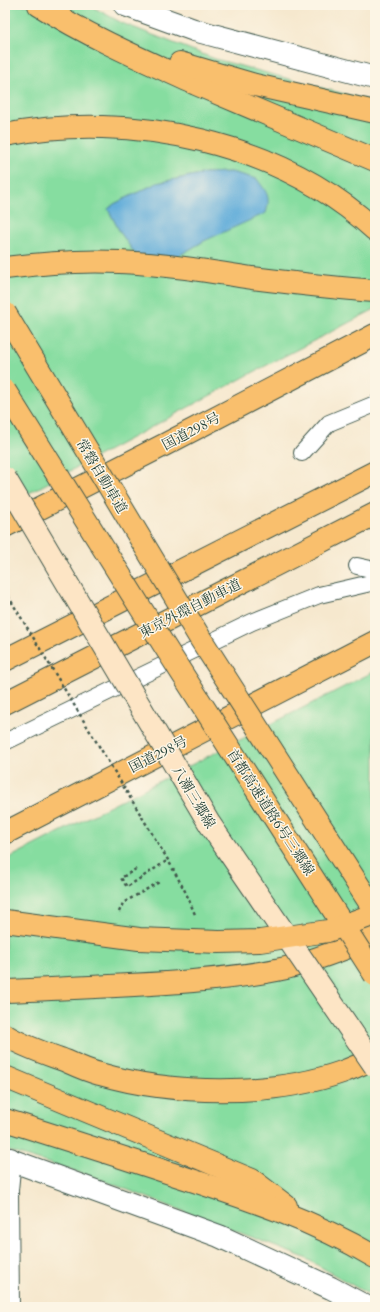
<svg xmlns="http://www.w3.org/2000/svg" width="380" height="1312" viewBox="0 0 380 1312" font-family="Cardo,'Noto Serif JP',serif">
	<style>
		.green { fill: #86dda0; stroke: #528d6a; fill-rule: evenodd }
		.water { fill: #62adda; stroke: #407587 }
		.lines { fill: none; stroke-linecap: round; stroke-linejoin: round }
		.lane-casing { stroke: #3f574b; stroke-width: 18 }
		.street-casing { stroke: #3f574b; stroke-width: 24 }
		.highway-casing { stroke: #3f574b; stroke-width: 24 }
		.path { stroke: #3f574b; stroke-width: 2.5; stroke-dasharray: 3 3; stroke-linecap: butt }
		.lane { stroke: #fff; stroke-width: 16 }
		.street { stroke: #fff; stroke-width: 22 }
		.highway { stroke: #f9bf6d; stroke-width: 22 }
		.secondary-bridge-casing { stroke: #3f574b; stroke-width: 24; stroke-linecap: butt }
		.highway-bridge-casing { stroke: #3f574b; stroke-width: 24; stroke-linecap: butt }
		.path-bridge { stroke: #3f574b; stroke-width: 2.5; stroke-dasharray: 3 3; stroke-linecap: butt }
		.secondary-bridge { stroke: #fde5c5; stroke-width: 22 }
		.highway-bridge { stroke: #f9bf6d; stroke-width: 22 }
		.labels { text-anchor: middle; stroke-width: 3; stroke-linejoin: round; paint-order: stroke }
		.street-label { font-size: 14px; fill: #1f3d34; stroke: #fcf5e5 }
	</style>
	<rect width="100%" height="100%" fill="#fcf5e5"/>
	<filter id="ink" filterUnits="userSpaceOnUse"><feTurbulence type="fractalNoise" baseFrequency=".025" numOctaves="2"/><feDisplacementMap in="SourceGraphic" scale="8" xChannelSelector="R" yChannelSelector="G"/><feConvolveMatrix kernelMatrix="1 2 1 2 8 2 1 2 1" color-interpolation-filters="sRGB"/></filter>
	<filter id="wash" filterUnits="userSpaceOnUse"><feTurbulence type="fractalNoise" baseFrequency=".012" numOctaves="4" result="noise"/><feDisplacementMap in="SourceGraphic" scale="16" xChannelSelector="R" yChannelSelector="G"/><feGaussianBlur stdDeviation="0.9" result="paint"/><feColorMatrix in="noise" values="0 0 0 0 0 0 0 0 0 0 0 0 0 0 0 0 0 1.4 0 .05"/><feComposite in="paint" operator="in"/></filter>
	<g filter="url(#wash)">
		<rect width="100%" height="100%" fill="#f6e8ce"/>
		<!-- green -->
		<g class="green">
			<path d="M 5,5 L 89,5 L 122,23 L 215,59 L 363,99 L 375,101 L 375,309 L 250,374 L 5,506 ZM 231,172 L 257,179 L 204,241 L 175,258 L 138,258 L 120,232 L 108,209 L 114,204 L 157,183 L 205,173 Z"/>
			<path d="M 375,671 L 375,1298 L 305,1258 L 94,1177 L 5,1150 L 5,860 Z"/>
		</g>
		<!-- water -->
		<path class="water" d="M 231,172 L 257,179 C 267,193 271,196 266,213 L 204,241 L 168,262 L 138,258 L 120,232 L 108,209 L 114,204 L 157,183 L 205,173 Z"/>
	</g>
	<g filter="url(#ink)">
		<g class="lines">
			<defs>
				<g id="lane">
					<path d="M 302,453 L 329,423 L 375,404"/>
					<path d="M 357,566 L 375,570"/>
					<path d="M 5,742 L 252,622 L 319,595 L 375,582"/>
				</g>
				<g id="street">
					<path d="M 125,5 L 194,30 L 375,78"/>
					<path d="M 5,1158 L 219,1236 L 331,1288 L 367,1307"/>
					<path d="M 8,1307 L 7,1190 L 10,1159"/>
				</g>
				<g id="highway">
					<path d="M 39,5 C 88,36 143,60 196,84 C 256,110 315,134 375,160"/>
					<path d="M 180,63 L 255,85 L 375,112"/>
					<path d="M 5,135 C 131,110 279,142 375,230"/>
					<path d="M 5,268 C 43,263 81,260 120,262 C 164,264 208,271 252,278 C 293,283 334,288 375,291"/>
					<path d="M 5,526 L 164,445 L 375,335"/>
					<path d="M 5,660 L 375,472"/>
					<path d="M 5,703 L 375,514"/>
					<path d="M 5,833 L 375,642"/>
					<path d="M 5,991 C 68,988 130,986 193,981 C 224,978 256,975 286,968 C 316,960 346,948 375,937"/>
					<path d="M 5,1035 C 22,1046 47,1054 66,1061 C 77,1066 88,1071 100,1074 C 172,1095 271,1097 342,1072 C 353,1068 364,1063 375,1058"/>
					<path d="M 5,1077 L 252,1180 L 286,1206"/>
					<path d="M 5,1120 C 62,1138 119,1156 176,1175 C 244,1197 313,1220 375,1257"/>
				</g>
			</defs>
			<!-- lane casing -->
			<use href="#lane" class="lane-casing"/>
			<!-- street casing -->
			<use href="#street" class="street-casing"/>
			<!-- highway casing -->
			<use href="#highway" class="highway-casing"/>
			<!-- path -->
			<path class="path" d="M 136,869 L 121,878 L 127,887 L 168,860"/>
			<!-- lane -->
			<use href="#lane" class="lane"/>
			<!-- street -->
			<use href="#street" class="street"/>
			<!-- highway -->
			<use href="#highway" class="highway"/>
			<defs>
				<path id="secondary-bridge" d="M 5,478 L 209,823 L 375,1066"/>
				<g id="highway-bridge">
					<path d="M 5,313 L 200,638 L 375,911"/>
					<path d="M 5,391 L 167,650 L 375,975"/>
					<path d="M 5,921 L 139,939 L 219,942 L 260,941 L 328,931 L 375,914"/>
				</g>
			</defs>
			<!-- secondary-bridge casing -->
			<use href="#secondary-bridge" class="secondary-bridge-casing"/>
			<!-- highway-bridge casing -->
			<use href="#highway-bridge" class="highway-bridge-casing"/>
			<!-- path-bridge -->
			<g class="path-bridge">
				<path d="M 5,591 L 168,860 L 186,893 L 196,917"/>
				<path d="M 119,912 L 123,903 L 161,881"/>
			</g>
			<!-- secondary-bridge -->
			<use href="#secondary-bridge" class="secondary-bridge"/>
			<!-- highway-bridge -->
			<use href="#highway-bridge" class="highway-bridge"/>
		</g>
	</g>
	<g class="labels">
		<!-- street labels -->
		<g class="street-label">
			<text transform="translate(191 431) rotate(-28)" y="5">国道298号</text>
			<text transform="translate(102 476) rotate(59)" y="5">常磐自動車道</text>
			<text transform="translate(190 608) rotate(-27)" y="5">東京外環自動車道</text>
			<text transform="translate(158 754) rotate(-27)" y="5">国道298号</text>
			<text transform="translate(194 797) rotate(59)" y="5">八潮三郷線</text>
			<text transform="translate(271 812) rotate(57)" y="5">首都高速道路6号三郷線</text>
		</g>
	</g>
	<!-- margin -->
	<rect width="380" height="1312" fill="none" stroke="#fcf5e5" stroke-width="20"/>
</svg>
